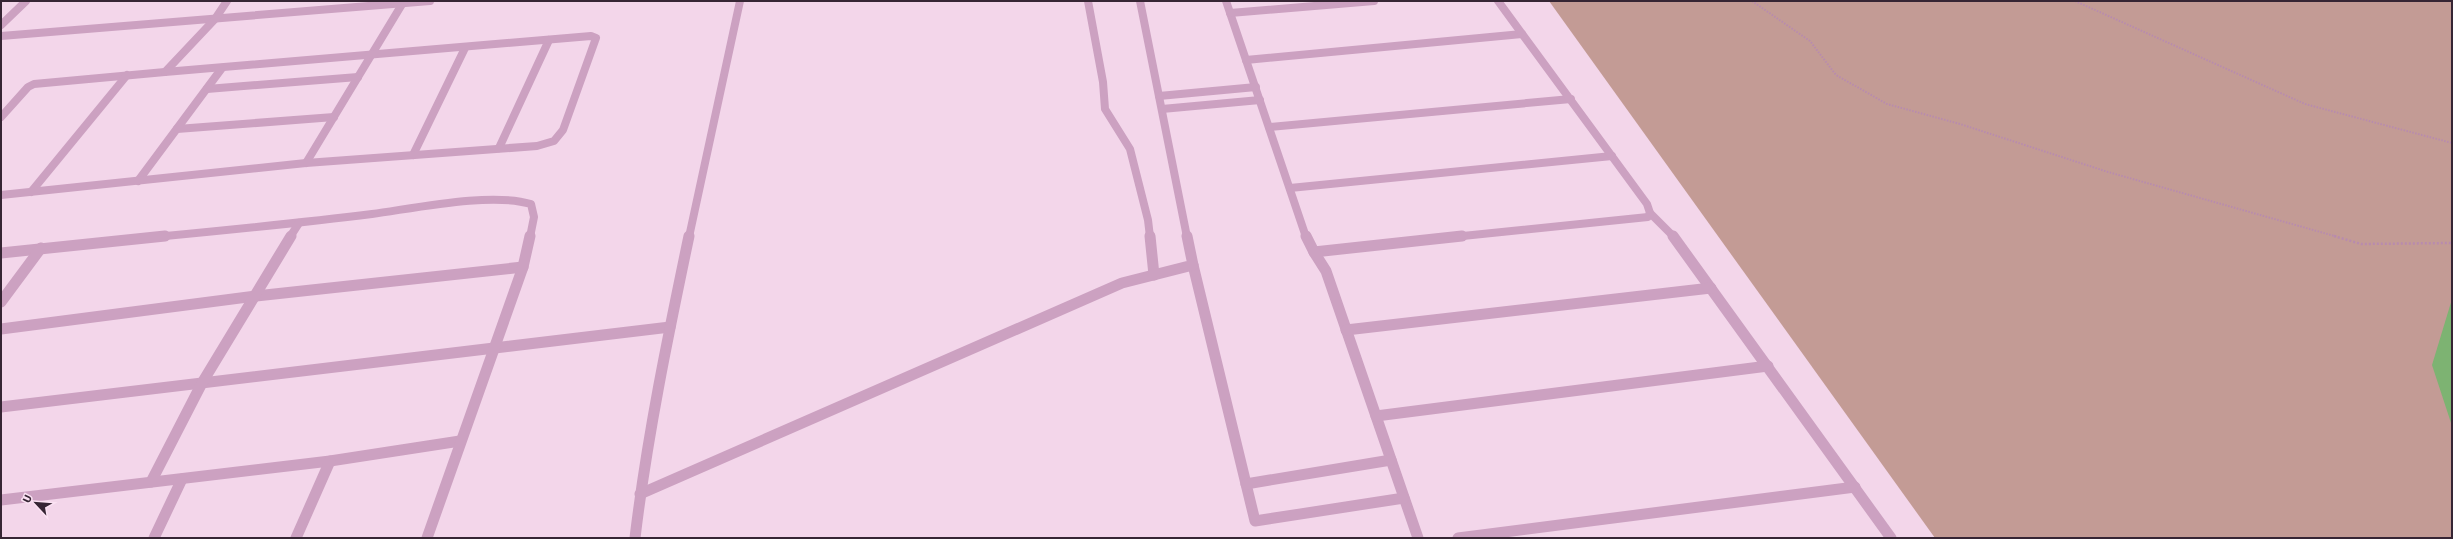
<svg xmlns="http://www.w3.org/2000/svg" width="2453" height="539" viewBox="0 0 2453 539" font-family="Signika,sans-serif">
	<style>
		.green { fill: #c39b95 }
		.water { fill: #7db372 }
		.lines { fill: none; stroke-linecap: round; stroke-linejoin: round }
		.path-far1 { stroke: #b88bae; stroke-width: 2; stroke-dasharray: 1.5 1.5; stroke-linecap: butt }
		.path { stroke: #b88bae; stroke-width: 2.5; stroke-dasharray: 2 2; stroke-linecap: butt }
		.minor-far1 { stroke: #cca1c1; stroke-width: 8 }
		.minor { stroke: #cca1c1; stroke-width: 11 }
	</style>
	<rect width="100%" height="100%" fill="#f3d6ea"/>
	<!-- green -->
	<path class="green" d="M 1549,1 L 2452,1 L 2452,538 L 1935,538 Z"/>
	<!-- water -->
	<path class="water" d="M 2452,299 L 2452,426 L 2432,365 Z"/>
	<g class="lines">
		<!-- path-far1 -->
		<g class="path-far1">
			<path d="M 1752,1 L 1810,41 L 1836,75 L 1887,104 L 1960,124 L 2108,172 L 2338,237"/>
			<path d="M 2075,1 L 2305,104 L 2452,143"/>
		</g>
		<!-- path -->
		<path class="path" d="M 2334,236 L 2361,244 L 2452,243"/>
		<!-- minor-far1 -->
		<g class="minor-far1">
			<path d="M 1088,1 L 1103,82 L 1105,109 L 1130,149 L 1148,220 L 1150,237"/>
			<path d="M 1140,1 L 1187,237"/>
			<path d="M 1226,1 L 1306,237"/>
			<path d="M 1230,13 L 1374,1"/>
			<path d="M 1,25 L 26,1"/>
			<path d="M 1,36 L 430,1"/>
			<path d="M 1246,60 L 1522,34"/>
			<path d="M 207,89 L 358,77"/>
			<path d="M 1159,96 L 1256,87"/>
			<path d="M 1162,109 L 1260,100"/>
			<path d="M 1,117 L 28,87 L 34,84 L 165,72 L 215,19 L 227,1"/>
			<path d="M 1269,127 L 1571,99"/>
			<path d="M 177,129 L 334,117"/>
			<path d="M 499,148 L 549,40"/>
			<path d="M 413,155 L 465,48"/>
			<path d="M 306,163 L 404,1"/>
			<path d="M 138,181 L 222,68"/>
			<path d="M 1290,188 L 1612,156"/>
			<path d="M 31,192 L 127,75"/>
			<path d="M 1,195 L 306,163 L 537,146 L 554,141 L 563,130 L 596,38 L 591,36 L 165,72"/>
			<path d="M 1650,213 L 1674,237"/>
			<path d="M 155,237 C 228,230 300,223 372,214 C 416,208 491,192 531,204 L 534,217 L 530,237"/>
			<path d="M 290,237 L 299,223"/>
			<path d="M 689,237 L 740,1"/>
			<path d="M 1453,237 L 1648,217 L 1650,213 L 1647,204 L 1498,1"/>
		</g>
		<!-- minor -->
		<g class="minor">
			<path d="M 1150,236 L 1154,275"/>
			<path d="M 1306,236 L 1314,252 L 1462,236"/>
			<path d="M 1673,236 L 1891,538"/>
			<path d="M 1314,252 L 1326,271 L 1418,538"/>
			<path d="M 1,253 L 165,236"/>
			<path d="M 1193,265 L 1255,521 L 1404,498"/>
			<path d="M 1,302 L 41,248"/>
			<path d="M 1,329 L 256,296 L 523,267"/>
			<path d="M 1346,330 L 1711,288"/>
			<path d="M 1,407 L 670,327"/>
			<path d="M 1376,416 L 1768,366"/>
			<path d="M 151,482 L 202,383 L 291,236"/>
			<path d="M 1246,484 L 1391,460"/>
			<path d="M 640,494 L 1122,283 L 1193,265 L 1187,236"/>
			<path d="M 1,500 L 330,461 L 460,441"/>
			<path d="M 154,538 L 182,479"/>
			<path d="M 296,538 L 330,461"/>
			<path d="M 427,538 L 523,267 L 530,236"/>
			<path d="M 635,538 C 647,437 668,336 689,236"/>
			<path d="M 1458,538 L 1855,487"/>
		</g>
	</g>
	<!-- border -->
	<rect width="2453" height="539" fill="none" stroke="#362534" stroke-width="4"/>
	<!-- north arrow -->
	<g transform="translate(36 503) rotate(296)" stroke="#fbe2f3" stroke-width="3" paint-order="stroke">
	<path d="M0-3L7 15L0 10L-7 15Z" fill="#362534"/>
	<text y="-6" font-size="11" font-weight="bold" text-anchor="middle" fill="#362534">U</text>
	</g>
</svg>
